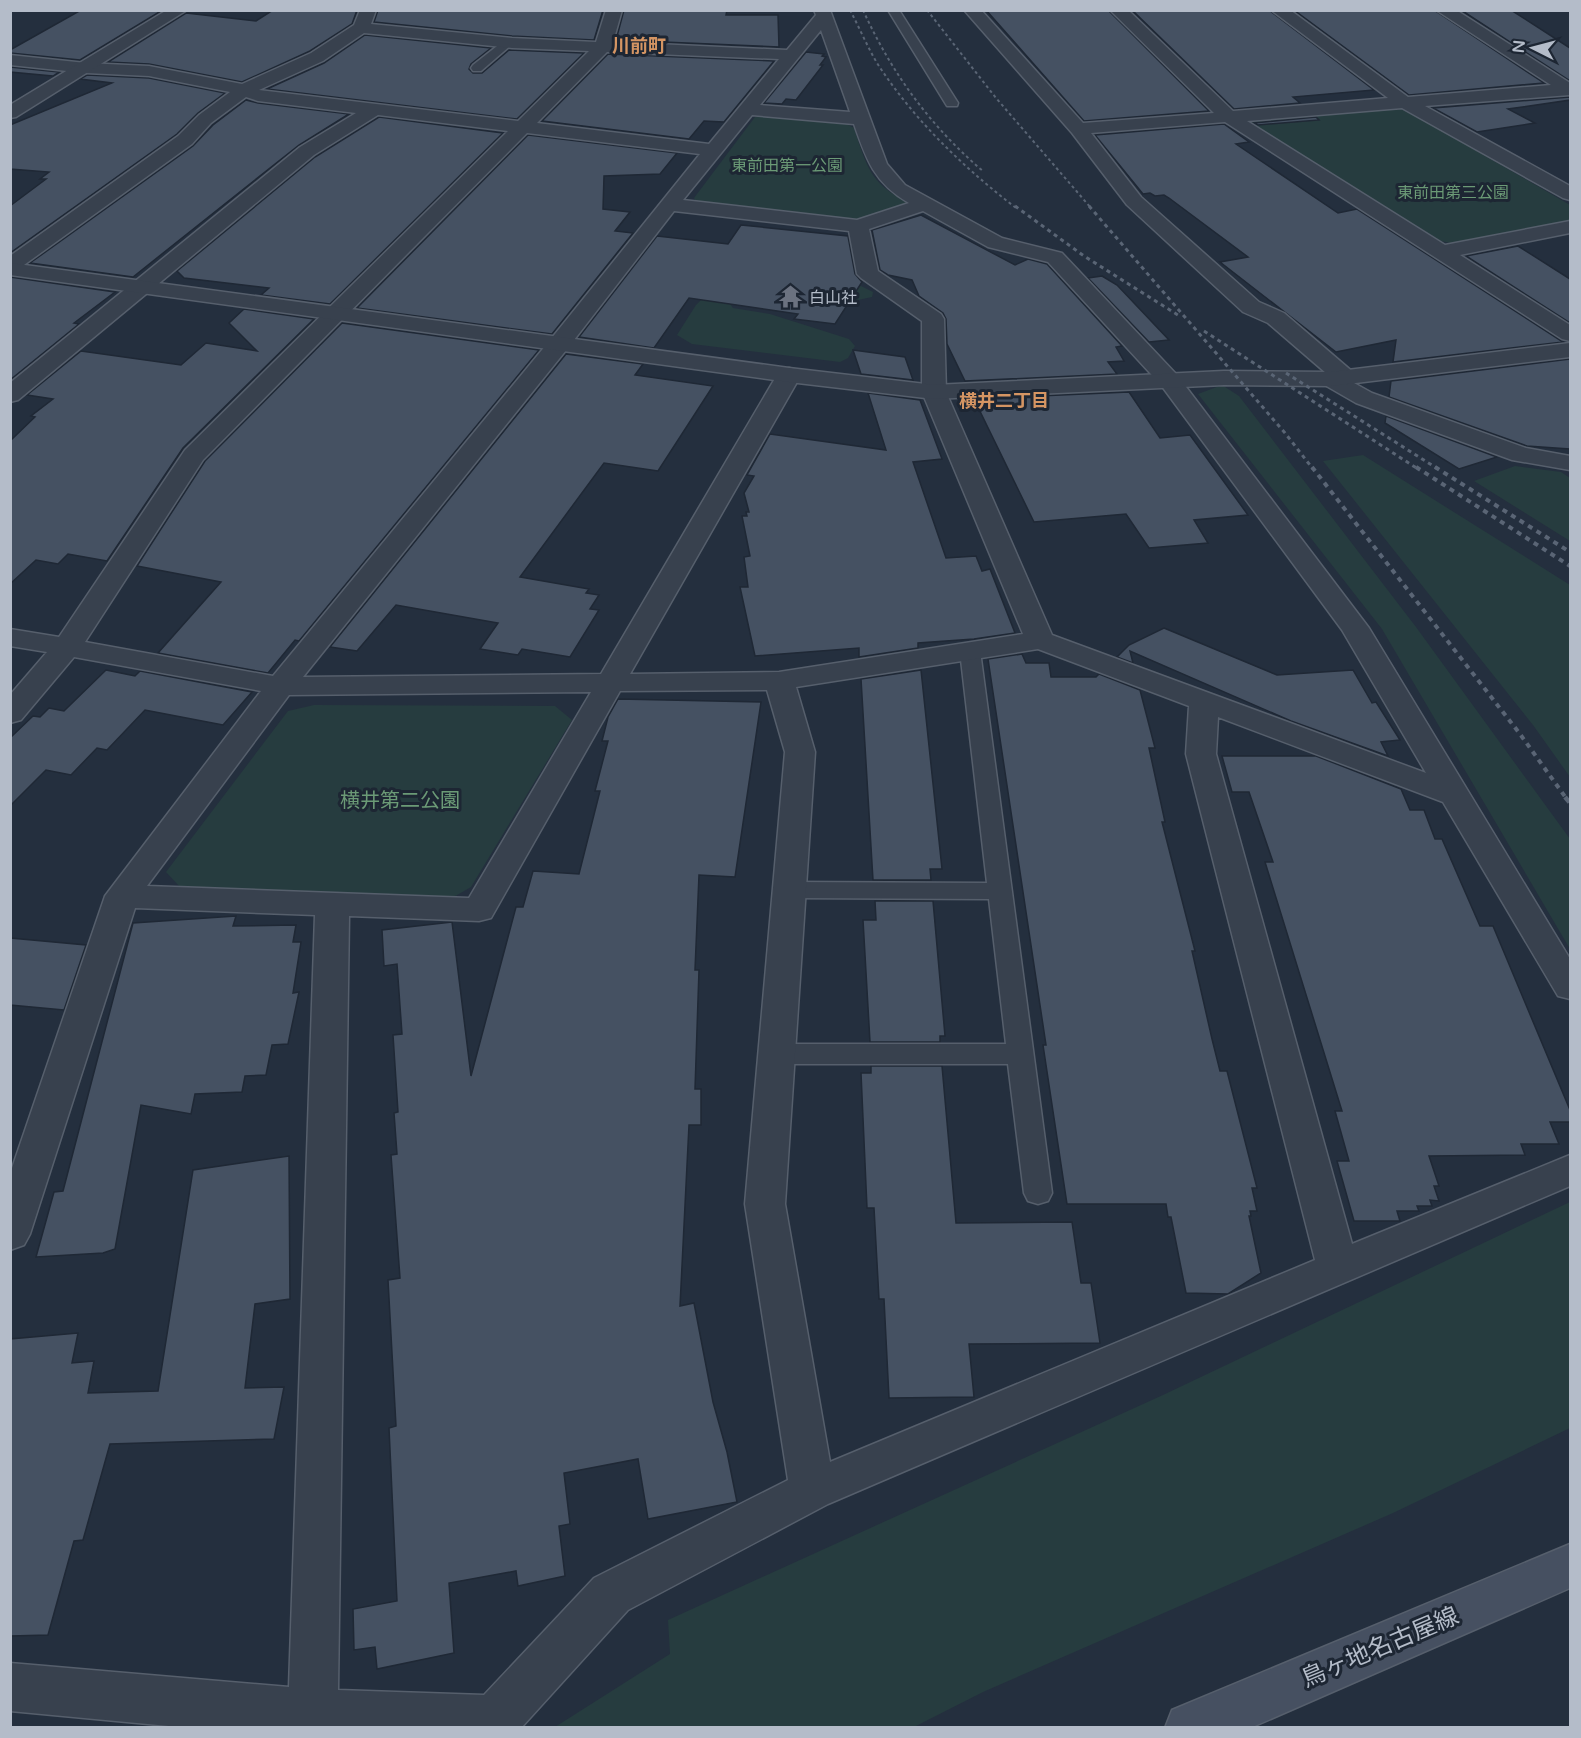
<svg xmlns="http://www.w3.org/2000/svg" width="1581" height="1738" viewBox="0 0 1581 1738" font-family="'Varela Round','Noto Sans JP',sans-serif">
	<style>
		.green { fill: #263c3f }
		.building { fill: #455162; stroke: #1f2835; stroke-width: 1.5 }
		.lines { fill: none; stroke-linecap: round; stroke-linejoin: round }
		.service-casing { stroke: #565f6c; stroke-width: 3 }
		.minor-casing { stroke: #565f6c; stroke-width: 3 }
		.tertiary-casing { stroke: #565f6c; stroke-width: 3 }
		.secondary-casing { stroke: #565f6c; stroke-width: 3 }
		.service { fill: #38414e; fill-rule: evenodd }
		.minor { fill: #38414e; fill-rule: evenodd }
		.tertiary { fill: #38414e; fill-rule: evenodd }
		.secondary { fill: #465061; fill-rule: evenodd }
		.rail-far3 { stroke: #5a6575; stroke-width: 2; stroke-dasharray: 3 3; stroke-linecap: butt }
		.rail-far2 { stroke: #5a6575; stroke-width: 3; stroke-dasharray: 4 4; stroke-linecap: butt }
		.rail-far1 { stroke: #5a6575; stroke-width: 4; stroke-dasharray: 5 5; stroke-linecap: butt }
		.rail { stroke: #5a6575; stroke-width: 4.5; stroke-dasharray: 7 7; stroke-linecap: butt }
		.labels { text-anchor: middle; stroke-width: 6; stroke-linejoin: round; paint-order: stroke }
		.far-park-label { font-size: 16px; fill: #6b9a76; stroke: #1d2633 }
		.far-poi-label { font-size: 16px; fill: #b4bcc9; stroke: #1d2633; text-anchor: start }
		.far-quarter-label { font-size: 18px; font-weight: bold; fill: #d59563; stroke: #1d2633 }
		.far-neighbourhood-label { font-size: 18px; font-weight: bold; fill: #d59563; stroke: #1d2633 }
		.park-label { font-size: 20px; fill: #6b9a76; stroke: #1d2633 }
		.near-street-label { font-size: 24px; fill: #b4bcc9; stroke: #1d2633 }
	</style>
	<rect width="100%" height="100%" fill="#242f3e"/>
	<!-- green -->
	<g class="green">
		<path d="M 1395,108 L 1406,110 L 1570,205 L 1570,223 L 1451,243 L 1441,241 L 1251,123 L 1254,120 Z"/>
		<path d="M 767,114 L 843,122 L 854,128 C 866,164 870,184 906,201 L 905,206 L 854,220 L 697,204 L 694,198 L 755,117 Z"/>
		<path d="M 849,280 L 873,292 L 872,297 L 858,300 L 737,297 L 730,304 L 733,308 L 770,314 L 849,339 L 855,346 L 848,358 L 840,362 L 692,344 L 677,335 L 696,305 L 706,295 Z"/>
		<path d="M 1222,385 L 1239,396 L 1416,627 L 1570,839 L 1570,949 L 1382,629 L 1198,394 Z"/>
		<path d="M 1363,455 L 1570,585 L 1570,777 L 1533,725 L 1323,461 Z"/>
		<path d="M 1515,466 L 1561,472 L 1570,478 L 1570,541 L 1474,481 Z"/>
		<path d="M 314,705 L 555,706 L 572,720 L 471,887 L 452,898 L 181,888 L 166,872 L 288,711 Z"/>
		<path d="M 1570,1202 L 1570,1428 L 1393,1513 L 983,1692 L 914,1727 L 555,1727 L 670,1654 L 668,1620 L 1163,1395 Z"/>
	</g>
	<!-- building -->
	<g class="building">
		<path d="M 81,10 L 161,11 L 80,60 L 10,53 L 10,50 Z"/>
		<path d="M 273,10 L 357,10 L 352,24 L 310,51 L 242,82 L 149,64 L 108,62 L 186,13 L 256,21 Z"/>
		<path d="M 378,10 L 603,10 L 594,40 L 512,36 L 374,22 Z"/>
		<path d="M 624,10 L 727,10 L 726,15 L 778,15 L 779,47 L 616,40 Z"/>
		<path d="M 986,10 L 1108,10 L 1209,111 L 1084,121 Z"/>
		<path d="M 1132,10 L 1269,10 L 1374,90 L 1293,97 L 1300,103 L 1234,109 Z"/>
		<path d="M 1294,10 L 1434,10 L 1544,83 L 1409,95 Z"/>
		<path d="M 1461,10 L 1511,10 L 1570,48 L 1570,81 Z"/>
		<path d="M 365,35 L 491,48 L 471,64 L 469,69 L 473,73 L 482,73 L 509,50 L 584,53 L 517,119 L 267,89 L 324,63 Z"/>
		<path d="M 806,52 L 824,54 L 822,56 L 826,57 L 820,65 L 823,65 L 796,100 L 786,99 L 782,104 L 764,103 Z"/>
		<path d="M 608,54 L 774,61 L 724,122 L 704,121 L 689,139 L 542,121 Z"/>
		<path d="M 10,67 L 59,72 L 53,76 L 10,72 Z"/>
		<path d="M 87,75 L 149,78 L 225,93 L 198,113 L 177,134 L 10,253 L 10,206 L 46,179 L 40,179 L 49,172 L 10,169 L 10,125 L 112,83 L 80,79 Z"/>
		<path d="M 1570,97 L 1570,100 L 1508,109 L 1535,123 L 1477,132 L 1433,108 Z"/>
		<path d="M 246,100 L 258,103 L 349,114 L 299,145 L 133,277 L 30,263 L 193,146 L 213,125 Z"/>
		<path d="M 379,117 L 503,133 L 330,304 L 261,295 L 269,288 L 184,278 L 177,271 L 315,157 Z"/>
		<path d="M 1316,117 L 1319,120 L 1258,125 L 1254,123 Z"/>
		<path d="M 1224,124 L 1249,142 L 1236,144 L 1338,213 L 1357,209 L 1563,342 L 1393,362 L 1396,340 L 1336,352 L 1220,262 L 1248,257 L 1169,198 L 1164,195 L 1155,196 L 1150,193 L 1143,194 L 1095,135 Z"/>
		<path d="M 528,135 L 677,153 L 660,174 L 604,176 L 603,209 L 630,212 L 615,231 L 633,233 L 552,334 L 357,308 Z"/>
		<path d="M 921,215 L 1015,265 L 1028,259 L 1047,264 L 1122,346 L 1116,347 L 1124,361 L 1108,362 L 1117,374 L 965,381 L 947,344 L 946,319 L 943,313 L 919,296 L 912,280 L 888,275 L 880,270 L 872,230 Z"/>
		<path d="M 741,225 L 848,236 L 855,274 L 862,282 L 835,324 L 794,319 L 798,314 L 689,298 L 654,348 L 579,337 L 657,236 L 728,244 Z"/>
		<path d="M 1518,246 L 1570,279 L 1570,323 L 1466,256 Z"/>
		<path d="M 1102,276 L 1117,285 L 1169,340 L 1149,342 L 1088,278 Z"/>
		<path d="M 10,277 L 115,292 L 74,323 L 79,324 L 10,380 Z"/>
		<path d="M 244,309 L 314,319 L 183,448 L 107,561 L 68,554 L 58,564 L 36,560 L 10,584 L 10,441 L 35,417 L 31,416 L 53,399 L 27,395 L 81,351 L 181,365 L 206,343 L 257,351 L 229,323 Z"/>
		<path d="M 342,323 L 539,350 L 299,641 L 295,640 L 268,673 L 158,653 L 221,582 L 137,566 L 205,461 Z"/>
		<path d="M 853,350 L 905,357 L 913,380 L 861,374 Z"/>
		<path d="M 566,354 L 643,364 L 635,375 L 713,386 L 658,471 L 604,463 L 520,577 L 589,589 L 586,593 L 599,595 L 590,609 L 599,610 L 570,657 L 522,649 L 518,655 L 480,649 L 498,623 L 396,605 L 357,651 L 330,647 Z"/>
		<path d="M 1570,359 L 1570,449 L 1527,446 L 1389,397 L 1391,381 Z"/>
		<path d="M 1129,392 L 1160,438 L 1190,435 L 1248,515 L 1194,520 L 1208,543 L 1149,548 L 1126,514 L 1034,522 L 974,399 Z"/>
		<path d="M 868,393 L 920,400 L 942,459 L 913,462 L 946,558 L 976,556 L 982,571 L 990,569 L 1015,633 L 974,639 L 918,643 L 918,648 L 859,657 L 859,648 L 755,656 L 740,587 L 748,587 L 744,557 L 750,556 L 742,516 L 747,516 L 746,512 L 749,512 L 744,493 L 754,476 L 747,475 L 770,434 L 886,450 Z"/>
		<path d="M 1386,416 L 1497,457 L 1459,469 L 1385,423 Z"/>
		<path d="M 1164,628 L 1277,675 L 1353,670 L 1372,703 L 1376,702 L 1400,740 L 1381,742 L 1388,756 L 1291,721 L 1130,651 L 1133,663 L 1117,657 L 1129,645 Z"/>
		<path d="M 1022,654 L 1026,663 L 1049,663 L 1051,677 L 1096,677 L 1099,674 L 1140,690 L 1155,748 L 1149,748 L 1165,822 L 1162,822 L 1195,951 L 1192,951 L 1212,1039 L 1220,1071 L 1227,1071 L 1257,1188 L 1252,1188 L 1257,1211 L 1250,1211 L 1251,1216 L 1249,1216 L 1261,1273 L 1228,1294 L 1186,1293 L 1171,1217 L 1168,1217 L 1166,1204 L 1067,1204 L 1043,1045 L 1046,1045 L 988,659 Z"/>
		<path d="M 106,670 L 135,676 L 140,671 L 252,692 L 223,725 L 145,710 L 107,750 L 97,748 L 71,775 L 46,770 L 10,806 L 10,738 L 33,716 L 40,717 L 49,708 L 64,711 Z"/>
		<path d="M 921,670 L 942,869 L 930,869 L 931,880 L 873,880 L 861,679 Z"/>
		<path d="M 618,699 L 761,702 L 735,877 L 699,875 L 695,970 L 699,970 L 695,1089 L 701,1089 L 701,1125 L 689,1125 L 680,1306 L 694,1303 L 713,1402 L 727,1452 L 737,1502 L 648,1519 L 638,1459 L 564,1473 L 570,1524 L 559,1526 L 565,1576 L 518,1586 L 516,1571 L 449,1583 L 454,1653 L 377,1669 L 375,1647 L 354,1650 L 353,1609 L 397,1601 L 389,1428 L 396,1426 L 388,1280 L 400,1278 L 391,1155 L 397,1154 L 394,1113 L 398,1112 L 393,1035 L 402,1034 L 397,964 L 384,966 L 382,930 L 452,922 L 471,1076 L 516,907 L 523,907 L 533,871 L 579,874 L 600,791 L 595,791 L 608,741 L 602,741 L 608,717 Z"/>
		<path d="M 1222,756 L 1316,756 L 1401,789 L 1410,810 L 1424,810 L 1435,839 L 1442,839 L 1480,926 L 1493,926 L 1570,1110 L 1570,1122 L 1550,1122 L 1559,1144 L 1521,1144 L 1525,1155 L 1429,1156 L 1439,1186 L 1434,1186 L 1439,1201 L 1430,1200 L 1432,1206 L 1417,1206 L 1419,1211 L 1397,1211 L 1400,1221 L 1354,1221 L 1337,1161 L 1349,1161 L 1335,1111 L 1342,1111 L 1265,862 L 1273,862 L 1249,792 L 1232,792 Z"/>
		<path d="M 875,901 L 933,901 L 945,1036 L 940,1036 L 940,1042 L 870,1042 L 863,920 L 876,920 Z"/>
		<path d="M 236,916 L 233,926 L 296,925 L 293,942 L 301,942 L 293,993 L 299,992 L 288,1044 L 272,1045 L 266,1075 L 245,1076 L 242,1092 L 195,1094 L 191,1114 L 141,1105 L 115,1249 L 103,1253 L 36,1257 L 54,1192 L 63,1191 L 133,923 Z"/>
		<path d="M 10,938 L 86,945 L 64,1010 L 10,1005 Z"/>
		<path d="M 871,1066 L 942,1066 L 956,1223 L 1072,1222 L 1081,1283 L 1091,1283 L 1100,1343 L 969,1344 L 974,1397 L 889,1398 L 884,1299 L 879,1299 L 874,1208 L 867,1208 L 861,1073 L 871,1073 Z"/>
		<path d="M 289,1156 L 290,1299 L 255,1304 L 245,1388 L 284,1387 L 274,1439 L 110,1444 L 83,1540 L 74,1541 L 48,1635 L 10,1636 L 10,1339 L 78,1333 L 72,1363 L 94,1361 L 88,1393 L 158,1391 L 193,1170 Z"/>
	</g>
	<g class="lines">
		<defs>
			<g id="service">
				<path d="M 888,10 L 899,10 L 958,103 L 957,106 L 947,106 Z"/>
				<path d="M 506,39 L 510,40 L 510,46 L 481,71 L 473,71 L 471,68 L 473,65 Z"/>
				<path d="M 970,645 L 977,647 L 980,651 L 1052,1193 L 1048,1201 L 1038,1204 L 1028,1201 L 1024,1193 L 1008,1064 L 777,1064 L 768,1061 L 764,1054 L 768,1047 L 777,1044 L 1006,1044 L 989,899 L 790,898 L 781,896 L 778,890 L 781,884 L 790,882 L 987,883 L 960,651 L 963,647 Z"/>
			</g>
			<g id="minor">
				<path d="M 360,10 L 376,10 L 371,24 L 512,38 L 596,42 L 606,10 L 622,10 L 613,42 L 787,50 L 816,15 L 814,10 L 830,10 L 887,164 L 905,185 L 1002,238 L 1062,253 L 1177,375 L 1369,628 L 1570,959 L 1570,999 L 1558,996 L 1443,802 L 1218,717 L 1216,754 L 1352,1244 L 1570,1155 L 1570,1186 L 828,1504 L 628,1610 L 521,1728 L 190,1728 L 10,1711 L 10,1663 L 289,1687 L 315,915 L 135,908 L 30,1234 L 24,1245 L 10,1250 L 10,1174 L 105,896 L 261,691 L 74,657 L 21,720 L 10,723 L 10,695 L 47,652 L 10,646 L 10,629 L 59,637 L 185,450 L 508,131 L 378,115 L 314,155 L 18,400 L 10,402 L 10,383 L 300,147 L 356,113 L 258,101 L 246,97 L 211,123 L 192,144 L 17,270 L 10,272 L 10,256 L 178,136 L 199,115 L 230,92 L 149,76 L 86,73 L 10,65 L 10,55 L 86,63 L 149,66 L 242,84 L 311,53 L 354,25 ZM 821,30 L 850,112 L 760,105 ZM 364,33 L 512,48 L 589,51 L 518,121 L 259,90 L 323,61 ZM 607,52 L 779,59 L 709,144 L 537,123 ZM 752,115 L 854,124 C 866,159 874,183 909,203 L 857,220 L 683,200 ZM 527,133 L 700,154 L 551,339 L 273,676 L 85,642 L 203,460 ZM 674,211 L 849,231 L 857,274 L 861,278 L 922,321 L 922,392 L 1023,634 L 779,672 L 630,674 L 801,375 L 797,370 L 789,368 L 781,370 L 777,375 L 601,674 L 303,677 L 567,349 ZM 923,211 L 988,247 L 1048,262 L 1161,385 L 1342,630 L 1426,773 L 1052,635 L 946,392 L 944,319 L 941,314 L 878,271 L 869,229 ZM 1038,649 L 1189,706 L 1186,754 L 1315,1260 L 830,1462 L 785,1204 L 815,752 L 796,687 ZM 767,690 L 785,752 L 745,1204 L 788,1480 L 594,1578 L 484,1695 L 338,1690 L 349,916 L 479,921 L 491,918 L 620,691 ZM 591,692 L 469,898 L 147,886 L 289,695 Z"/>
				<path d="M 964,10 L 981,10 L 1083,123 L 1214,113 L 1110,10 L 1128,10 L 1233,111 L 1388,98 L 1271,10 L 1290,10 L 1408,97 L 1551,85 L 1436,10 L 1456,10 L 1570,83 L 1570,95 L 1425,106 L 1570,186 L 1570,200 L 1563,198 L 1402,108 L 1247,121 L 1445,245 L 1570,221 L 1570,233 L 1460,255 L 1570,325 L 1570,341 L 1562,339 L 1225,122 L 1091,133 L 1141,197 L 1259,302 L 1284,313 L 1354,373 L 1358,378 L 1354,383 L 1372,393 L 1526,448 L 1570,456 L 1570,470 L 1512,460 L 1356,403 L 1323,384 L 1319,379 L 1326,373 L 1268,323 L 1243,312 L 1127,205 L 1072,133 Z"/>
			</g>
			<g id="tertiary">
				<path d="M 167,10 L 187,10 L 16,117 L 10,118 L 10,105 Z"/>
				<path d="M 10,263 L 789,368 L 934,385 L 1224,371 L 1331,372 L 1570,343 L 1570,357 L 1331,386 L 1224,385 L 934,399 L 789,382 L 10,275 Z"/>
			</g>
			<path id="secondary" d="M 1570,1544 L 1570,1588 L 1250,1728 L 1165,1728 L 1172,1710 Z"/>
		</defs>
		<!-- service casing -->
		<use href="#service" class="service-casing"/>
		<!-- minor casing -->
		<use href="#minor" class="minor-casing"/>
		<!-- tertiary casing -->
		<use href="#tertiary" class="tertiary-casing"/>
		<!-- secondary casing -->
		<use href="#secondary" class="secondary-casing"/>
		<!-- service -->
		<use href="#service" class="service"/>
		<!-- minor -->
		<use href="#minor" class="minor"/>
		<!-- tertiary -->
		<use href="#tertiary" class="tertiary"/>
		<!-- secondary -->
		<use href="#secondary" class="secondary"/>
		<!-- rail-far3 -->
		<g class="rail-far3">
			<path d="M 850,10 C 859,27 867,46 877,63 C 914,120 963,167 1016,208"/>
			<path d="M 863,10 C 892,74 931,127 984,172"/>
			<path d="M 927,10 L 996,98 L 1091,208"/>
		</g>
		<!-- rail-far2 -->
		<g class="rail-far2">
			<path d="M 1015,206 L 1084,256 L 1181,317"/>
			<path d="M 1089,206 L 1285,433 L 1313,469"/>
			<path d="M 1204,331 L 1418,469"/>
			<path d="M 1286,373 L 1438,469"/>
		</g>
		<!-- rail-far1 -->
		<g class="rail-far1">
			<path d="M 1312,467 L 1520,734 L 1566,798"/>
			<path d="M 1416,467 L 1570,566"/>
			<path d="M 1435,467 L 1570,552"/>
		</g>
		<!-- rail -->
		<path class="rail" d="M 1565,797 L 1570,803"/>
	</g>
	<!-- icons -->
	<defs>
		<symbol id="temple-bare" viewBox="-9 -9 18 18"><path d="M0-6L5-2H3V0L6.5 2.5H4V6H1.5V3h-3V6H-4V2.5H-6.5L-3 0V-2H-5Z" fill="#6b7280" stroke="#1d2633" stroke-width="2.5" paint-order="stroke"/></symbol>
	</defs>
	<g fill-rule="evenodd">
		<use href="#temple-bare" x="774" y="280" width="33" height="33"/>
	</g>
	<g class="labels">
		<!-- far-park labels -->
		<g class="far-park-label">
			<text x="787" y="171">東前田第一公園</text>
			<text x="1453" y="198">東前田第三公園</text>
		</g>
		<!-- far-poi labels -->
		<g class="far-poi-label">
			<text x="809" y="303">白山社</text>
		</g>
		<!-- far-quarter labels -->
		<g class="far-quarter-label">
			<text x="639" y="52">川前町</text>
		</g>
		<!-- far-neighbourhood labels -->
		<g class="far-neighbourhood-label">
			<text x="1004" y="407">横井二丁目</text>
		</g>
		<!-- park labels -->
		<g class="park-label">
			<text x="400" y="807">横井第二公園</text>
		</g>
		<!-- near-street labels -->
		<g class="near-street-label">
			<text transform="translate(1380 1647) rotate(-23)" y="8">鳥ヶ地名古屋線</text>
		</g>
	</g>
	<!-- border -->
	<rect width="1581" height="1738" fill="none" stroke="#b4bcc9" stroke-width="24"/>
	<!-- north arrow -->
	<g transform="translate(1533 48) rotate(276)" stroke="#1d2633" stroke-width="4.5" paint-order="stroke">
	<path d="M0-4.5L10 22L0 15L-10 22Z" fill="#b4bcc9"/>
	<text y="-9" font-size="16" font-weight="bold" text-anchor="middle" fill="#b4bcc9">N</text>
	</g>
</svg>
